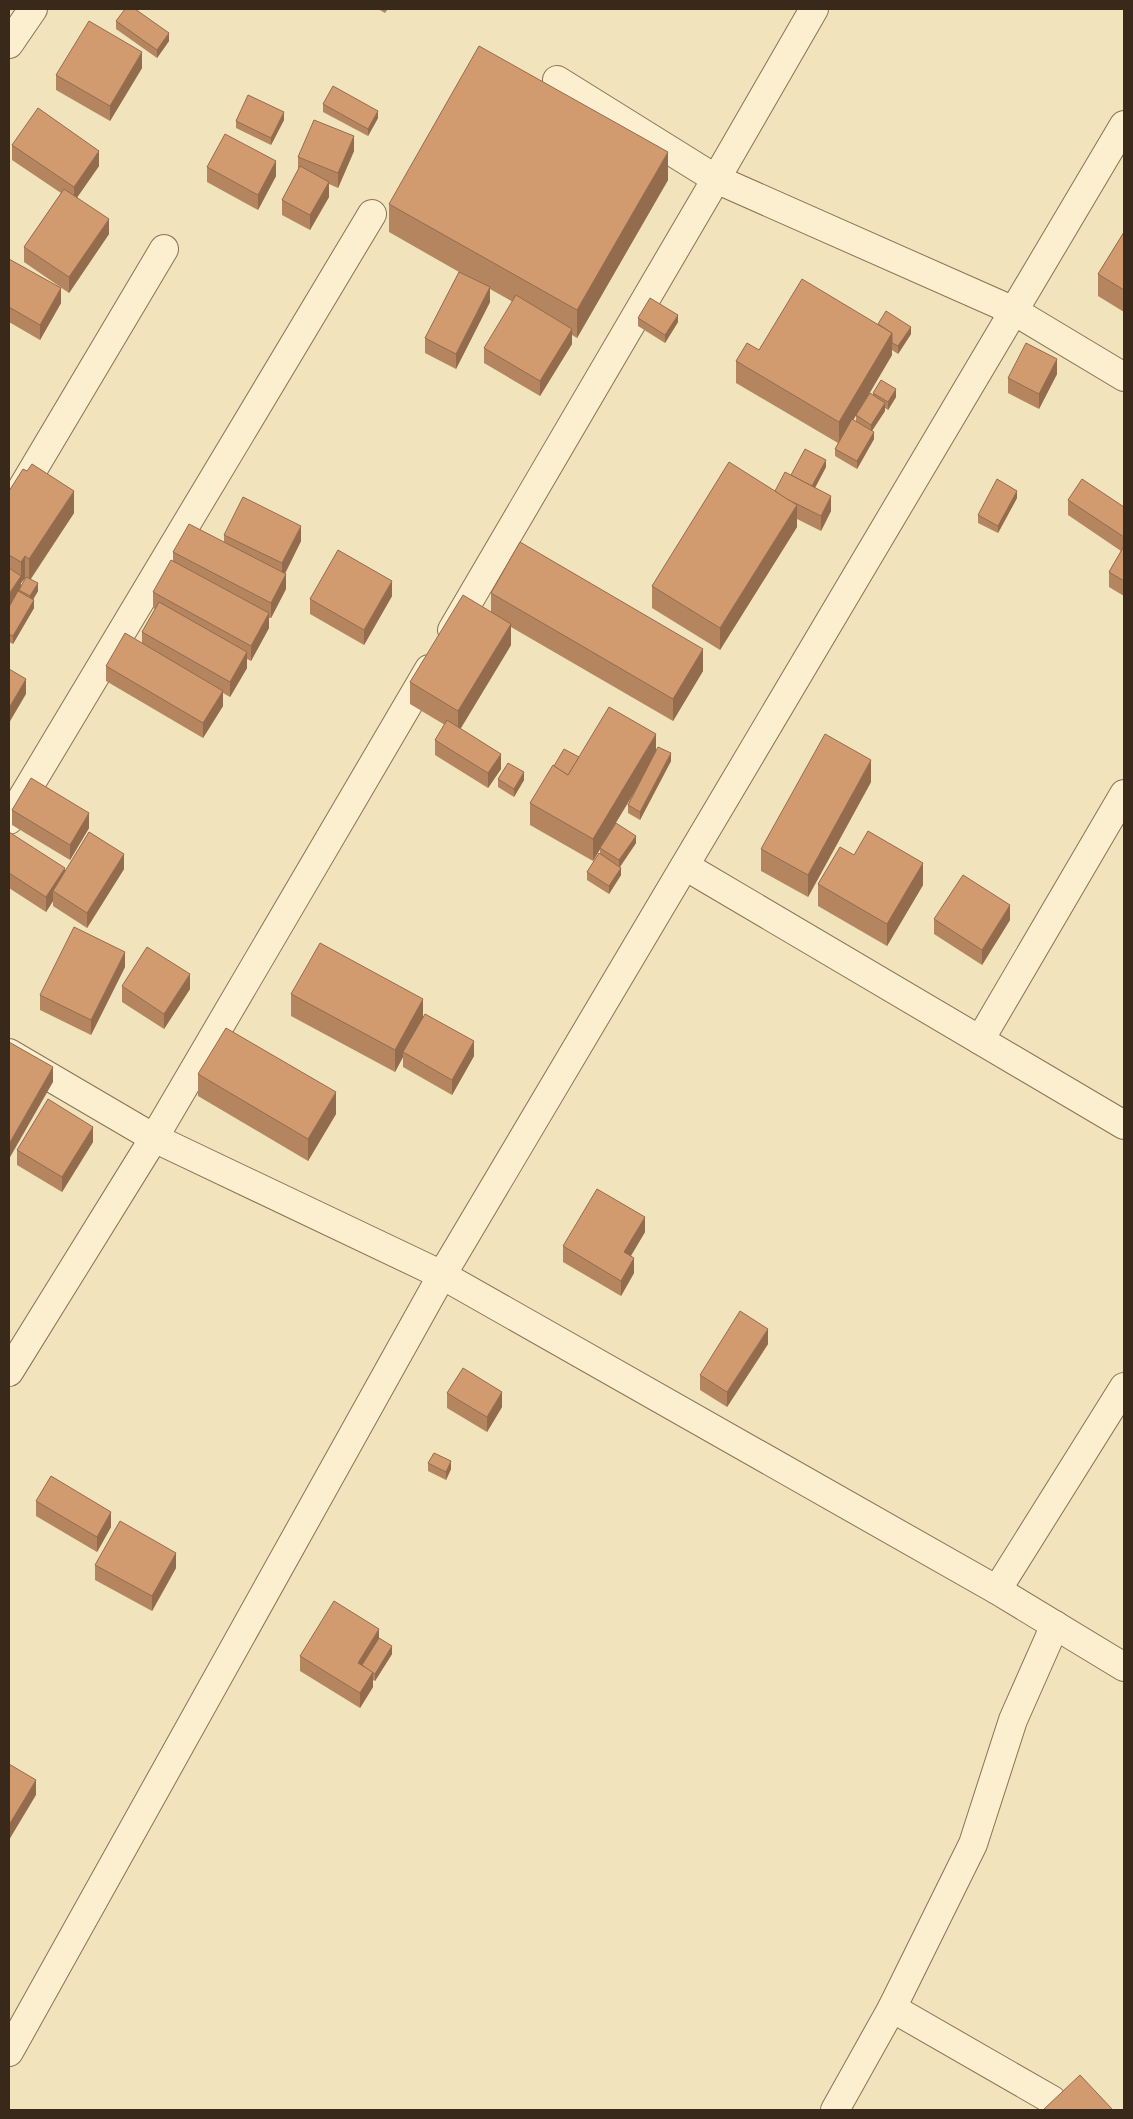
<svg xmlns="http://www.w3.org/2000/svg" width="1133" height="2119" viewBox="0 0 1133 2119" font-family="'IBM Plex Serif',serif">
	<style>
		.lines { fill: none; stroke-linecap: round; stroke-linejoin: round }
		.minor-casing { stroke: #8a7254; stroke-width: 30 }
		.tertiary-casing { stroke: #8a7254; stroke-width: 30 }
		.minor { stroke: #fbefd0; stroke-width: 28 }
		.tertiary { stroke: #fbefd0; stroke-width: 28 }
		.wall { fill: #b5855f; fill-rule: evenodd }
		.shaded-wall { fill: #936c4e }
		.building { fill: #d29b6f; stroke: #936c4e }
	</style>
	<rect width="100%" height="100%" fill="#f1e3bc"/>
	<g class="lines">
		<defs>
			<g id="minor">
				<path d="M 9,44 L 33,9"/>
				<path d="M 557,80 L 716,179 L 1014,311 L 1124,377"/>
				<path d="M 9,510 L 164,249"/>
				<path d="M 452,630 L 716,179 L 814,9"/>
				<path d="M 9,820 L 372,214"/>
				<path d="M 685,866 L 1124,1125"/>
				<path d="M 980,1040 L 1124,794"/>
				<path d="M 9,1053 L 154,1138 L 442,1275 L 997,1590 L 1124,1667"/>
				<path d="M 9,1372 L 154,1138 L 429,669"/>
				<path d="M 997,1590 L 1124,1387"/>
				<path d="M 892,2008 L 1052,2100"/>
				<path d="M 835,2110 L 892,2008 L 973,1844 L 1013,1720 L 1055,1625"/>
			</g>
			<path id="tertiary" d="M 9,2052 L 442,1275 L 1124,125"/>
		</defs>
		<!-- minor casing -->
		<use href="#minor" class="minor-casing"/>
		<!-- tertiary casing -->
		<use href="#tertiary" class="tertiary-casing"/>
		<!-- minor -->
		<use href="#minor" class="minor"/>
		<!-- tertiary -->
		<use href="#tertiary" class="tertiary"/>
	</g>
	<!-- wall -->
	<g class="wall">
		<path d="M 378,9 L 388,9 L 385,13 Z"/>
		<path d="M 116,21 L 169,41 L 157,58 L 116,29 Z"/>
		<path d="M 142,68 L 110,121 L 56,90 L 56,75 Z"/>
		<path d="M 323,104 L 378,118 L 368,136 L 323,112 Z"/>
		<path d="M 284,120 L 271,145 L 236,128 L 236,121 Z"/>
		<path d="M 12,145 L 99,166 L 77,197 L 109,234 L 69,293 L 24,262 L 24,247 L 61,193 L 12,160 Z"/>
		<path d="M 354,151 L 338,188 L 329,184 L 329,197 L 310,230 L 282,215 L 282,200 L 298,170 L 298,157 Z"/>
		<path d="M 207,167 L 276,176 L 258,210 L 207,182 Z"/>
		<path d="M 668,180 L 577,338 L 572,335 L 572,344 L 540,396 L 484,363 L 484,348 L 513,302 L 490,289 L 490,302 L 456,369 L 425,353 L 425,338 L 459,272 L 389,232 L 389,204 Z"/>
		<path d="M 1124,232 L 1124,312 L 1098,296 L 1098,274 Z"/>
		<path d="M 9,259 L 61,303 L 40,340 L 9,322 Z"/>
		<path d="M 638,318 L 678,322 L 665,343 L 638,326 Z"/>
		<path d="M 878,324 L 911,334 L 898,354 L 892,350 L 892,355 L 861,408 L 873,395 L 873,393 L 896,397 L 888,410 L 885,408 L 885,411 L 872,431 L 874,439 L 857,469 L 835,456 L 835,449 L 838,443 L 736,383 L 736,361 L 759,350 ZM 856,415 L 856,422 L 853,420 Z"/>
		<path d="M 1057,374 L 1039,409 L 1008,393 L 1008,378 Z"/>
		<path d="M 826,467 L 815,488 L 831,511 L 821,531 L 797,519 L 797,527 L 720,650 L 652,608 L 652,586 L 775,491 L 791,475 Z"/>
		<path d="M 9,491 L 74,513 L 31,579 L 38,591 L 33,600 L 34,608 L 13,644 L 9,642 ZM 25,578 L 25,579 L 21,587 L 21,583 Z"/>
		<path d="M 1017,498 L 998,533 L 978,523 L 978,515 Z"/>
		<path d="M 1068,500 L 1124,507 L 1124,596 L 1109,587 L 1109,572 L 1121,551 L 1068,515 Z"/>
		<path d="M 224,535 L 301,541 L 285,574 L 286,589 L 271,618 L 269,618 L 269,628 L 251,661 L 247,659 L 247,668 L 230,697 L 223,693 L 223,706 L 203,738 L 106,681 L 106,666 L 142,643 L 142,632 L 155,609 L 153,608 L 153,592 L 173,561 L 173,552 L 224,542 Z"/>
		<path d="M 491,593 L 703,671 L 673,721 L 511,627 L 511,645 L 460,729 L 501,769 L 488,788 L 435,755 L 435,740 L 445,725 L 410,704 L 410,682 L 491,611 Z"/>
		<path d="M 392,596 L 364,645 L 310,614 L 310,599 Z"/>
		<path d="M 656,752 L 671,761 L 640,820 L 628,813 L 628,805 L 638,786 L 607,837 L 636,843 L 620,867 L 621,875 L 609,894 L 587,880 L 587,872 L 600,854 L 600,849 L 593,861 L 530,825 L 530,803 L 554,766 L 579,757 Z"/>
		<path d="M 498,779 L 524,780 L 514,797 L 498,787 Z"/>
		<path d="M 871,782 L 808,897 L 761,871 L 761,849 Z"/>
		<path d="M 12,810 L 89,828 L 70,860 L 12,825 Z"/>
		<path d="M 9,832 L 65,872 L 124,869 L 87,928 L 53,906 L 53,901 L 46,912 L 9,888 Z"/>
		<path d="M 854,855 L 923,885 L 887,946 L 818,906 L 818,884 Z"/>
		<path d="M 934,919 L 1010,920 L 982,965 L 934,934 Z"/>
		<path d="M 125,967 L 91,1035 L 40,1010 L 40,995 Z"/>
		<path d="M 122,986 L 190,989 L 164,1029 L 122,1002 Z"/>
		<path d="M 291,994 L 423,1017 L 474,1056 L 452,1095 L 403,1067 L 403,1057 L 395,1072 L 291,1016 Z"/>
		<path d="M 198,1074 L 336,1114 L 308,1161 L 198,1096 Z"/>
		<path d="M 93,1142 L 62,1192 L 17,1165 L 17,1150 Z"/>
		<path d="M 645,1232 L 631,1256 L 634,1273 L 621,1296 L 563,1262 L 563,1246 Z"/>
		<path d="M 768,1344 L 727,1407 L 700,1390 L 700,1375 Z"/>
		<path d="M 447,1393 L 502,1407 L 487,1432 L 447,1408 Z"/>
		<path d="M 428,1463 L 451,1469 L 446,1480 L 428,1471 Z"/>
		<path d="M 36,1501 L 111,1527 L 97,1552 L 36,1516 Z"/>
		<path d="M 95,1565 L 176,1568 L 152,1611 L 95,1580 Z"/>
		<path d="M 379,1638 L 392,1654 L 375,1681 L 373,1680 L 373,1687 L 360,1708 L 300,1671 L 300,1656 Z"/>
	</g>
	<!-- shaded-wall -->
	<g class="shaded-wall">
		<path d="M 169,33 L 169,41 L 157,58 L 157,50 Z"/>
		<path d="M 142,52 L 142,68 L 110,121 L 110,106 Z"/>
		<path d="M 378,111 L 378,118 L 368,136 L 368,129 Z"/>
		<path d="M 284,112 L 284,120 L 271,145 L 271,138 Z"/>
		<path d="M 354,136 L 354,151 L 338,188 L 338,173 Z"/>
		<path d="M 99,151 L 99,166 L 74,202 L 74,187 Z"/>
		<path d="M 668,152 L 668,180 L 577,338 L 577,310 Z"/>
		<path d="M 276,161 L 276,176 L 258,210 L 258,195 Z"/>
		<path d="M 329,182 L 329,197 L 310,230 L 310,215 Z"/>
		<path d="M 109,219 L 109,234 L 69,293 L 69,277 Z"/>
		<path d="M 490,287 L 490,302 L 456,369 L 456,354 Z"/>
		<path d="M 61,288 L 61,303 L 40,340 L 40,325 Z"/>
		<path d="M 678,315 L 678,322 L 665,343 L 665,335 Z"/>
		<path d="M 911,327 L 911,334 L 898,354 L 898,346 Z"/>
		<path d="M 572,329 L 572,344 L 540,396 L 540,381 Z"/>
		<path d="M 892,333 L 892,355 L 839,444 L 839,422 Z"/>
		<path d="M 1057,359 L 1057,374 L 1039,409 L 1039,394 Z"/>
		<path d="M 896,389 L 896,397 L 888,410 L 888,402 Z"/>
		<path d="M 885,403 L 885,411 L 871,432 L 871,425 Z"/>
		<path d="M 874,432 L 874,439 L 857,469 L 857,461 Z"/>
		<path d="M 826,460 L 826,467 L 811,495 L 811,487 Z"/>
		<path d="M 74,491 L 74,513 L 29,581 L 29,559 Z"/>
		<path d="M 1017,491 L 1017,498 L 998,533 L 998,526 Z"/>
		<path d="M 831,496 L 831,511 L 821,531 L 821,516 Z"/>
		<path d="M 797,505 L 797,527 L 720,650 L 720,628 Z"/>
		<path d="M 301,526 L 301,541 L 282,579 L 282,563 Z"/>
		<path d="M 25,556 L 25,578 L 21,583 L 21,591 L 19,590 L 19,593 L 9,609 L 9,594 L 21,576 L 21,562 Z"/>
		<path d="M 286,574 L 286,589 L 271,618 L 271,603 Z"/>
		<path d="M 392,581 L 392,596 L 364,645 L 364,630 Z"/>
		<path d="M 38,583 L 38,591 L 30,604 L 30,596 Z"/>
		<path d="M 34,600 L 34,608 L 13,644 L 13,636 Z"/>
		<path d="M 269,613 L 269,628 L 251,661 L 251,646 Z"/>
		<path d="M 511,624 L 511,645 L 458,733 L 458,711 Z"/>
		<path d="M 703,649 L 703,671 L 673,721 L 673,699 Z"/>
		<path d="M 247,652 L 247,668 L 230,697 L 230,682 Z"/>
		<path d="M 26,679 L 26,694 L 9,723 L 9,708 Z"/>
		<path d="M 223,691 L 223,706 L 203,738 L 203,723 Z"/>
		<path d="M 656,734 L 656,756 L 593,861 L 593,839 Z"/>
		<path d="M 671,753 L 671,761 L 640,820 L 640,812 Z"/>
		<path d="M 501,754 L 501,769 L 488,788 L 488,773 Z"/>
		<path d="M 871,760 L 871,782 L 808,897 L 808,875 Z"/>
		<path d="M 524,772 L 524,780 L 514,797 L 514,789 Z"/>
		<path d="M 89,813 L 89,828 L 70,860 L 70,845 Z"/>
		<path d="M 636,836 L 636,843 L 619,868 L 619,860 Z"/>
		<path d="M 124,854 L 124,869 L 87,928 L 87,913 Z"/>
		<path d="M 923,863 L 923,885 L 887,946 L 887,924 Z"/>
		<path d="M 65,868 L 65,883 L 53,891 L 53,901 L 46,912 L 46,897 Z"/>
		<path d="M 621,868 L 621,875 L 609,894 L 609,886 Z"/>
		<path d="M 1010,905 L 1010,920 L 982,965 L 982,950 Z"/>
		<path d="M 125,952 L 125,967 L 91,1035 L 91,1020 Z"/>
		<path d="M 190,974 L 190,989 L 164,1029 L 164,1014 Z"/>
		<path d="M 423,999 L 423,1021 L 403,1052 L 403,1057 L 395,1072 L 395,1050 Z"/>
		<path d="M 474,1041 L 474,1056 L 452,1095 L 452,1080 Z"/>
		<path d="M 53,1067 L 53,1082 L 9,1159 L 9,1144 Z"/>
		<path d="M 336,1092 L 336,1114 L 308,1161 L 308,1139 Z"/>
		<path d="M 93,1127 L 93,1142 L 62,1192 L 62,1177 Z"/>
		<path d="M 645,1217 L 645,1232 L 624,1267 L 624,1252 Z"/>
		<path d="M 634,1258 L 634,1273 L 621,1296 L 621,1281 Z"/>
		<path d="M 768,1329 L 768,1344 L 727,1407 L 727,1392 Z"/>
		<path d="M 502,1392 L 502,1407 L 487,1432 L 487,1417 Z"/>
		<path d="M 451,1461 L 451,1469 L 446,1480 L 446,1472 Z"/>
		<path d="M 111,1512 L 111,1527 L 97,1552 L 97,1537 Z"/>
		<path d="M 176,1553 L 176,1568 L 152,1611 L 152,1596 Z"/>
		<path d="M 379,1629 L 379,1644 L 365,1667 L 358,1663 Z"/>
		<path d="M 392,1646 L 392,1654 L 375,1681 L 375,1674 Z"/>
		<path d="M 373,1672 L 373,1687 L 360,1708 L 360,1693 Z"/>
		<path d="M 36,1780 L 36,1795 L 9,1840 L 9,1825 Z"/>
	</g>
	<!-- building -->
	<g class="building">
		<path d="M 125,9 L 135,9 L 169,33 L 157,50 L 116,21 Z"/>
		<path d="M 89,21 L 142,52 L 110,106 L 56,75 Z"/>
		<path d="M 479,46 L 668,152 L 577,310 L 389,204 Z"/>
		<path d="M 333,86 L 378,111 L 368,129 L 323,104 Z"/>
		<path d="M 248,95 L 284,112 L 271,138 L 236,121 Z"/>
		<path d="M 38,108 L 99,151 L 74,187 L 12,145 Z"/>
		<path d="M 314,120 L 354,136 L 338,173 L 298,157 Z"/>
		<path d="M 225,134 L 276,161 L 258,195 L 207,167 Z"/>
		<path d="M 300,166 L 329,182 L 310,215 L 282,200 Z"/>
		<path d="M 64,189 L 109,219 L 69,277 L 24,247 Z"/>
		<path d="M 1124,232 L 1124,290 L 1098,274 Z"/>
		<path d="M 9,259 L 61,288 L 40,325 L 9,307 Z"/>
		<path d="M 459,272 L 490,287 L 456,354 L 425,338 Z"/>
		<path d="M 802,279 L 892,333 L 839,422 L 736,361 L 747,343 L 759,350 Z"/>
		<path d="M 516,295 L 572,329 L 540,381 L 484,348 Z"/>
		<path d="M 650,298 L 678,315 L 665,335 L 638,318 Z"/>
		<path d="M 886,311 L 911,327 L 898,346 L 892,343 L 892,333 L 878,324 Z"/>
		<path d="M 1026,343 L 1057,359 L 1039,394 L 1008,378 Z"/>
		<path d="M 881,380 L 896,389 L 888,402 L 873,393 Z"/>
		<path d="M 870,393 L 885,403 L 871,425 L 856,415 Z"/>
		<path d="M 852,419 L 874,432 L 857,461 L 835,449 Z"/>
		<path d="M 805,449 L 826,460 L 812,486 L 791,475 Z"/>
		<path d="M 729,462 L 797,505 L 720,628 L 652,586 Z"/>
		<path d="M 32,464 L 74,491 L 29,559 L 25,556 L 21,562 L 9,555 L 9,491 L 23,469 L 27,471 Z"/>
		<path d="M 785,472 L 831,496 L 821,516 L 787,499 L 775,491 Z"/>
		<path d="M 997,479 L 1017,491 L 998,526 L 978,515 Z"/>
		<path d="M 1082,479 L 1124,507 L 1124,537 L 1068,500 Z"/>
		<path d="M 243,497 L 301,526 L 282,563 L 224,535 Z"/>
		<path d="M 189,524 L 286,574 L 271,603 L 173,552 Z"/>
		<path d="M 520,542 L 703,649 L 673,699 L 491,593 Z"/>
		<path d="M 1124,546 L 1124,581 L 1109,572 Z"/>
		<path d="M 338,550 L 392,581 L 364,630 L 310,599 Z"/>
		<path d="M 171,560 L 269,613 L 251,646 L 153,592 Z"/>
		<path d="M 9,568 L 21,576 L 9,594 Z"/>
		<path d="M 26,577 L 38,583 L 30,596 L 19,590 Z"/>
		<path d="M 18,591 L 34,600 L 13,636 L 9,634 L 9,607 Z"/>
		<path d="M 463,595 L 511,624 L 458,711 L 410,682 Z"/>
		<path d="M 159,602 L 247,652 L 230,682 L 142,632 Z"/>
		<path d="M 125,633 L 223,691 L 203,723 L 106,666 Z"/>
		<path d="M 9,669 L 26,679 L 9,708 Z"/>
		<path d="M 609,707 L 656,734 L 593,839 L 530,803 L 553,765 L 568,775 Z"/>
		<path d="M 447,720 L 501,754 L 488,773 L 435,740 Z"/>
		<path d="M 825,734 L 871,760 L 808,875 L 761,849 Z"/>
		<path d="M 658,747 L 671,753 L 640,812 L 628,805 Z"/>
		<path d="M 564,749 L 579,757 L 568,775 L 554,766 Z"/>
		<path d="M 508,763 L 524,772 L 514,789 L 498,779 Z"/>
		<path d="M 31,778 L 89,813 L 70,845 L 12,810 Z"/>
		<path d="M 616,823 L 636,836 L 619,860 L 600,848 Z"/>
		<path d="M 868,831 L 923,863 L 887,924 L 818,884 L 840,847 L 854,855 Z"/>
		<path d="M 9,832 L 65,868 L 46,897 L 9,873 Z"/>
		<path d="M 89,832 L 124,854 L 87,913 L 53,891 Z"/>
		<path d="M 599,853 L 621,868 L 609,886 L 587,872 Z"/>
		<path d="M 963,875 L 1010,905 L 982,950 L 934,919 Z"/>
		<path d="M 74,927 L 125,952 L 91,1020 L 40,995 Z"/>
		<path d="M 320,943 L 423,999 L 395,1050 L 291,994 Z"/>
		<path d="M 147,947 L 190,974 L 164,1014 L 122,986 Z"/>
		<path d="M 425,1014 L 474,1041 L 452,1080 L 403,1052 Z"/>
		<path d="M 226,1028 L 336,1092 L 308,1139 L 198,1074 Z"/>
		<path d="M 9,1042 L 53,1067 L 9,1144 Z"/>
		<path d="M 48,1099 L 93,1127 L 62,1177 L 17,1150 Z"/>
		<path d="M 597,1189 L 645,1217 L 624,1252 L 634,1258 L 621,1281 L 563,1246 Z"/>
		<path d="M 740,1311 L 768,1329 L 727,1392 L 700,1375 Z"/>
		<path d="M 463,1368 L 502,1392 L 487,1417 L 447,1393 Z"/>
		<path d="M 434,1453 L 451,1461 L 446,1472 L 428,1463 Z"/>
		<path d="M 51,1476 L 111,1512 L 97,1537 L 36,1501 Z"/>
		<path d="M 120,1521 L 176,1553 L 152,1596 L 95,1565 Z"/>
		<path d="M 334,1601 L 379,1629 L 358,1663 L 373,1672 L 360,1693 L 300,1656 Z"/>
		<path d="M 379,1638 L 392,1646 L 375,1674 L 362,1665 Z"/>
		<path d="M 9,1764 L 36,1780 L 9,1825 Z"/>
		<path d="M 1080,2075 L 1113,2110 L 1043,2110 Z"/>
	</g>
	<!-- border -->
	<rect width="1133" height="2119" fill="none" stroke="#38291a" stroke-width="20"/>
</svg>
